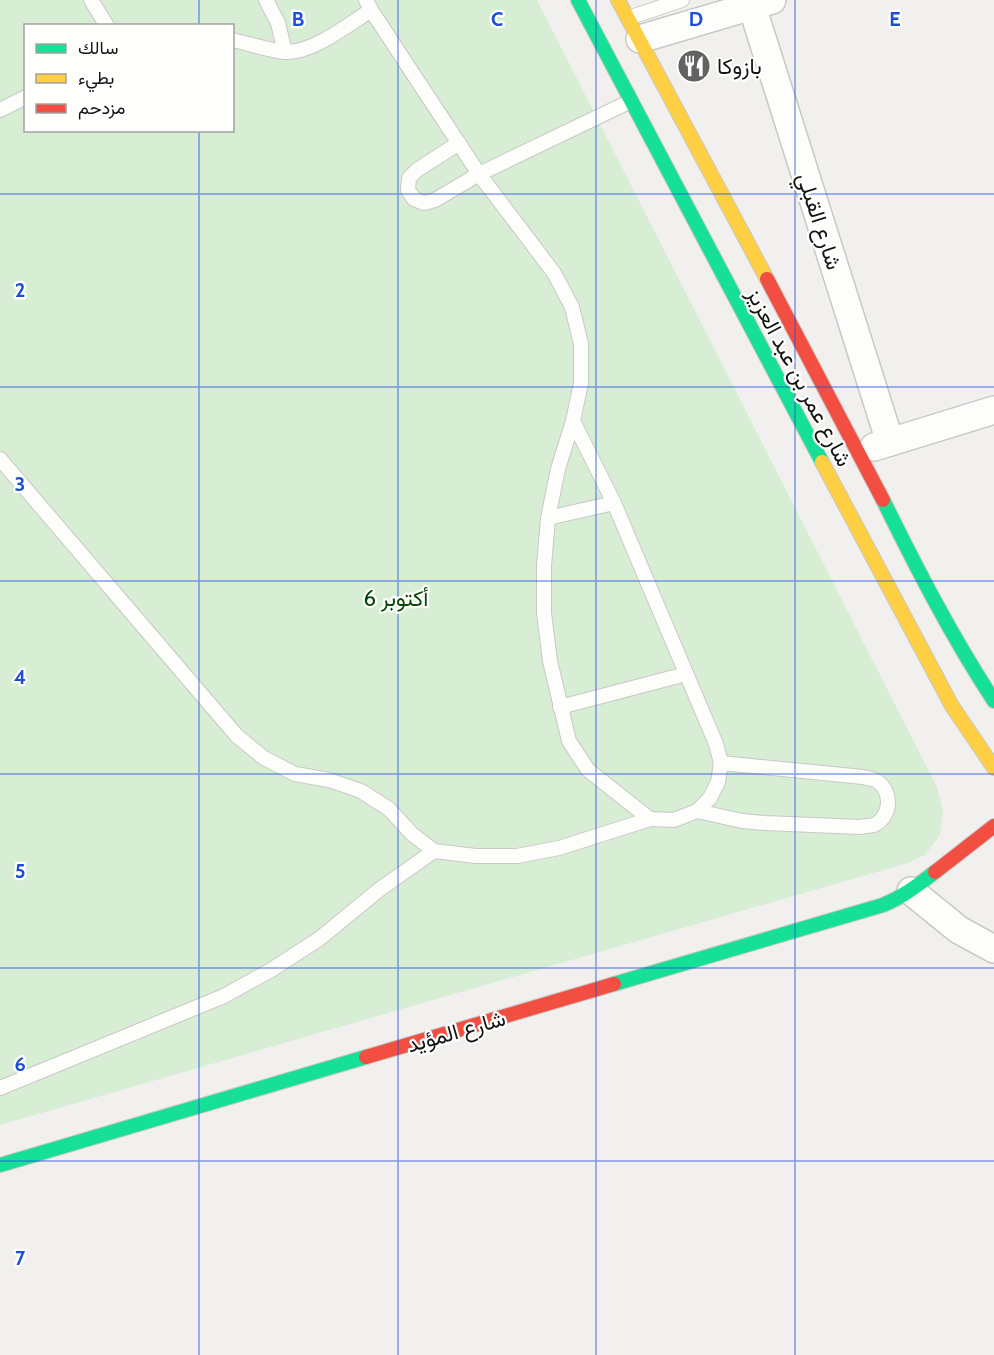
<svg xmlns="http://www.w3.org/2000/svg" width="994" height="1355" viewBox="0 0 994 1355" font-family="Cabin,Vazirmatn,sans-serif">
	<style>
		.green { fill: #d8eed4; fill-rule: evenodd }
		.lines { fill: none; stroke-linecap: round; stroke-linejoin: round }
		.lane-casing { stroke: #c9c8c6; stroke-width: 16 }
		.street-casing { stroke: #c9c8c6; stroke-width: 30 }
		.fast-casing { stroke: #c9c8c6; stroke-width: 16 }
		.slow-casing { stroke: #c9c8c6; stroke-width: 16 }
		.jam-casing { stroke: #c9c8c6; stroke-width: 16 }
		.lane { stroke: #fdfdfc; stroke-width: 14 }
		.street { stroke: #fdfdfc; stroke-width: 27 }
		.fast { stroke: #16e098; stroke-width: 14 }
		.slow { stroke: #ffcf43; stroke-width: 14 }
		.jam { stroke: #f24e42; stroke-width: 14 }
		.grid { fill: none; stroke: #1d4ed8; stroke-width: 1.5; stroke-opacity: 0.55 }
		.labels { text-anchor: middle; stroke-width: 4.5; stroke-linejoin: round; paint-order: stroke }
		.poi-label { font-size: 22px; fill: #151514; stroke: #fffffe; text-anchor: start }
		.street-label { font-size: 22px; fill: #151514; stroke: #fffffe }
		.park-label { font-size: 22px; fill: #054704; stroke: #fffffe }
		.grid-label { font-size: 20px; text-anchor: middle; font-weight: bold; fill: #1d4ed8; stroke: #fffffe; stroke-width: 4.5; stroke-linejoin: round; paint-order: stroke }
	</style>
	<rect width="100%" height="100%" fill="#f2f0ee"/>
	<!-- green -->
	<path class="green" d="M 0,0 L 537,0 L 937,787 L 943,811 L 940,835 L 925,855 L 908,863 L 0,1125 ZM 26,26 L 232,26 L 232,130 L 26,130 Z"/>
	<g class="lines">
		<defs>
			<g id="lane">
				<path d="M 91,0 L 107,26"/>
				<path d="M 266,0 L 278,23 L 285,52"/>
				<path d="M 366,0 L 371,10 L 479,174 L 554,273 L 572,307 L 581,344 L 581,383 L 573,421 L 558,469 L 548,518 L 544,566 L 544,613 L 550,661 L 569,741 L 588,770 L 650,819 L 674,820 L 697,811 L 710,798 L 718,782 L 721,763 L 716,744 L 614,503 L 573,421"/>
				<path d="M 628,18 L 682,0"/>
				<path d="M 232,40 C 247,43 274,52 288,52 C 315,51 348,25 371,10"/>
				<path d="M 0,110 L 26,97"/>
				<path d="M 459,143 L 417,170 L 409,178 L 408,190 L 414,199 L 424,203 L 435,200 L 479,174 L 631,101"/>
				<path d="M 0,459 L 237,736 L 264,758 L 295,774 L 329,780 L 361,791 L 389,809 L 412,834 L 434,851 L 476,856 L 517,856 L 559,848 L 650,819"/>
				<path d="M 548,518 L 614,503"/>
				<path d="M 560,707 L 686,674"/>
				<path d="M 697,811 L 742,821 L 765,823 L 860,827 C 864,826 870,826 874,825 C 891,817 893,792 877,781 C 874,779 867,778 863,777 L 721,763"/>
				<path d="M 0,1088 L 224,996 L 271,970 L 319,939 L 380,889 L 434,851"/>
			</g>
			<g id="street">
				<path d="M 750,0 L 890,442"/>
				<path d="M 640,39 L 772,0"/>
				<path d="M 874,447 L 994,410"/>
				<path d="M 911,891 L 959,930 L 994,949"/>
			</g>
			<g id="fast">
				<path d="M 578,0 L 822,462"/>
				<path d="M 883,500 C 917,569 952,637 994,701"/>
				<path d="M 614,984 L 883,905 C 903,897 918,885 935,872"/>
				<path d="M 0,1165 L 366,1057"/>
			</g>
			<g id="slow">
				<path d="M 618,0 L 767,279"/>
				<path d="M 822,462 L 952,706 L 994,768"/>
			</g>
			<g id="jam">
				<path d="M 767,279 L 883,500"/>
				<path d="M 935,872 L 994,826"/>
				<path d="M 366,1057 L 614,984"/>
			</g>
		</defs>
		<!-- lane casing -->
		<use href="#lane" class="lane-casing"/>
		<!-- street casing -->
		<use href="#street" class="street-casing"/>
		<!-- fast casing -->
		<use href="#fast" class="fast-casing"/>
		<!-- slow casing -->
		<use href="#slow" class="slow-casing"/>
		<!-- jam casing -->
		<use href="#jam" class="jam-casing"/>
		<!-- lane -->
		<use href="#lane" class="lane"/>
		<!-- street -->
		<use href="#street" class="street"/>
		<!-- fast -->
		<use href="#fast" class="fast"/>
		<!-- slow -->
		<use href="#slow" class="slow"/>
		<!-- jam -->
		<use href="#jam" class="jam"/>
	</g>
	<!-- grid -->
	<path class="grid" d="M 199,0 L 199,26M 398,0 L 398,1355M 596,0 L 596,1355M 795,0 L 795,1355M 199,130 L 199,1355M 0,194 L 994,194M 0,387 L 994,387M 0,581 L 994,581M 0,774 L 994,774M 0,968 L 994,968M 0,1161 L 994,1161"/>
	<!-- icons -->
	<defs>
		<symbol id="restaurant-disc" viewBox="-11 -11 22 22"><circle r="9.5" fill="#626260" stroke="#fffffe"/><path d="M-5-6h1v4h1v-4h1v4h1v-4h1v5L-1.5 .5V6h-2V.5L-5-1ZM5-6V6H3V1.5H1.5Q1.5-4 5-6Z" fill="#fff"/></symbol>
	</defs>
	<g fill-rule="evenodd">
		<use href="#restaurant-disc" x="675" y="47" width="38" height="38"/>
	</g>
	<g class="labels">
		<!-- poi labels -->
		<g class="poi-label">
			<text x="717" y="74">بازوكا</text>
		</g>
		<!-- street labels -->
		<g class="street-label">
			<text transform="translate(820 221) rotate(72)" y="8">شارع القبلي</text>
			<text transform="translate(800 377) rotate(62)" y="8">شارع عمر بن عبد العزيز</text>
			<text transform="translate(456 1031) rotate(-16)" y="8">شارع المؤيد</text>
		</g>
		<!-- park labels -->
		<g class="park-label">
			<text x="396" y="606">6 أكتوبر</text>
		</g>
	</g>
	<g class="grid-label">
		<text x="298" y="26">B</text>
		<text x="497" y="26">C</text>
		<text x="696" y="26">D</text>
		<text x="895" y="26">E</text>
		<text x="20" y="297">2</text>
		<text x="20" y="491">3</text>
		<text x="20" y="684">4</text>
		<text x="20" y="878">5</text>
		<text x="20" y="1071">6</text>
		<text x="20" y="1265">7</text>
	</g>
	<!-- legend -->
	<rect x="24" y="24" width="210" height="108" fill="#fffffe" stroke="#a1a1a0" stroke-width="1.5"/>
	<rect x="36" y="44" width="30" height="9" fill="#16e098" stroke="#a1a1a0" stroke-width="1.5"/>
	<text x="78" y="54" font-size="18" fill="#151514">سالك</text>
	<rect x="36" y="74" width="30" height="9" fill="#ffcf43" stroke="#a1a1a0" stroke-width="1.5"/>
	<text x="78" y="84" font-size="18" fill="#151514">بطيء</text>
	<rect x="36" y="104" width="30" height="9" fill="#f24e42" stroke="#a1a1a0" stroke-width="1.5"/>
	<text x="78" y="114" font-size="18" fill="#151514">مزدحم</text>
</svg>
